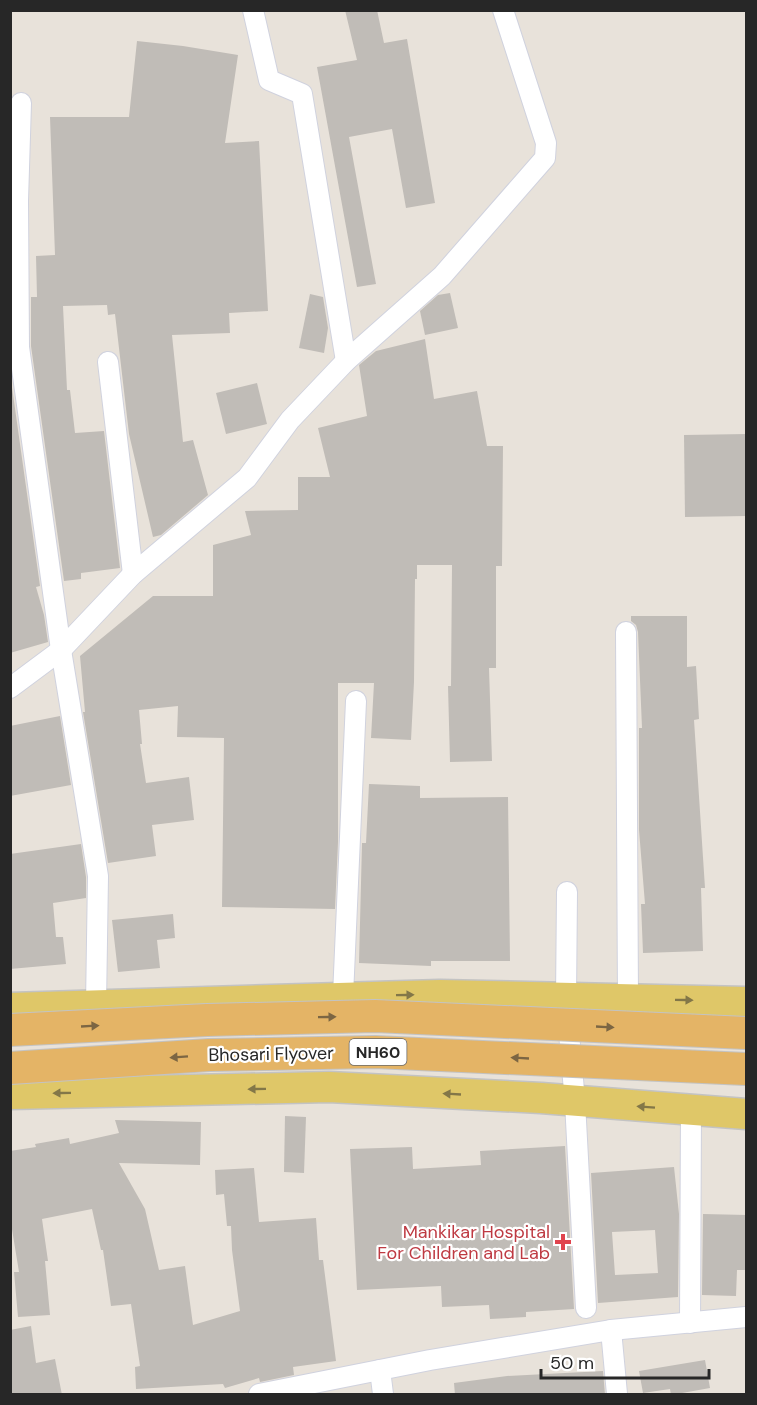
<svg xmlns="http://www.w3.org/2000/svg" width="757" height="1405" viewBox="0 0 757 1405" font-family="'DM Sans',sans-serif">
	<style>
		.building { fill: #c0bcb7; fill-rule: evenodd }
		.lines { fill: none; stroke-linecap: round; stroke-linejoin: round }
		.minor-casing { stroke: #d0d2de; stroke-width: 22 }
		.primary-casing { stroke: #c3c3c3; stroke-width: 33 }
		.minor { stroke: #fff; stroke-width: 20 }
		.primary { stroke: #dfc768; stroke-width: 30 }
		.trunk-bridge-casing { stroke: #c3c3c3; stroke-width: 34; stroke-linecap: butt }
		.trunk-bridge { stroke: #e4b466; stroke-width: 32 }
		.oneway { fill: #837748 }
		.oneway2 { fill: #7c6643 }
		.health-dot { fill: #e0444e; stroke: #fff; stroke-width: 2 }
		.labels { text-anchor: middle; stroke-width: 4.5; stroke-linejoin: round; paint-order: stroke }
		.shield { fill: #fff; stroke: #686868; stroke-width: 1.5 }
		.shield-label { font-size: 16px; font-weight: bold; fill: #272727 }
		.street-label { font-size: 18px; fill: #272727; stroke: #fff }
		.health-label { font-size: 18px; fill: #be3a42; stroke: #fff; text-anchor: end }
	</style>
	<rect width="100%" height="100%" fill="#e8e2da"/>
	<!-- building -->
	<g class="building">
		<path d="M 345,10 L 377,10 L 384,43 L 407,39 L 435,203 L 406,208 L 392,129 L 349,137 L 376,284 L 357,287 L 317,67 L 357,60 Z"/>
		<path d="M 137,41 L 183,46 L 238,55 L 225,143 L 259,141 L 268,311 L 229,313 L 230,333 L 172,335 L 183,442 L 193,440 L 208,495 L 161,535 L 153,537 L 129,434 L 115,314 L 108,315 L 107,305 L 63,306 L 67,390 L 70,390 L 75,433 L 104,431 L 120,568 L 81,573 L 81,579 L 64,581 L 31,346 L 31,297 L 37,297 L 36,256 L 55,255 L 50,117 L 129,117 Z"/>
		<path d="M 450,293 L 458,328 L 425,335 L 420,311 L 438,295 Z"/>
		<path d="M 310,294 L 323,297 L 328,328 L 324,353 L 299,348 Z"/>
		<path d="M 425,339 L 434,399 L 477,391 L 487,446 L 503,446 L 502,566 L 496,566 L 496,668 L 489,668 L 492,761 L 450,762 L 448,686 L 451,686 L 452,565 L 417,565 L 417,579 L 415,579 L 414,682 L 411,740 L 371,738 L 374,683 L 338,683 L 338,842 L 335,909 L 222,907 L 224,738 L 177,737 L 178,706 L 139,710 L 142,744 L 140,744 L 146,783 L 189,777 L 194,820 L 152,825 L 156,856 L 108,863 L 83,712 L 85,712 L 80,656 L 153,596 L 213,596 L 213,545 L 251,535 L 245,511 L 298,510 L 298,477 L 330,477 L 318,428 L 367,416 L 359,365 L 376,351 Z"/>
		<path d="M 10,373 L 40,586 L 36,587 L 44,615 L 48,642 L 10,653 Z"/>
		<path d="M 257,383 L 267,424 L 226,434 L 216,393 Z"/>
		<path d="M 747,434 L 747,516 L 685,517 L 684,435 Z"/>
		<path d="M 631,616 L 687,616 L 687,667 L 696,666 L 699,719 L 694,720 L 705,888 L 701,888 L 703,951 L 643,953 L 641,904 L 645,904 L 639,830 L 639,728 L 642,728 L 638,632 L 636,625 L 631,621 Z"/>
		<path d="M 60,716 L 71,785 L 10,796 L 10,726 Z"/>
		<path d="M 369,784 L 420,786 L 420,798 L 508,797 L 510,961 L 431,961 L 431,966 L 359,963 L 362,843 L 366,843 Z"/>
		<path d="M 81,844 L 86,877 L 86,898 L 53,903 L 56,937 L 63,937 L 66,964 L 10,969 L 10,854 Z"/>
		<path d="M 173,914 L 175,938 L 157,940 L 160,968 L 118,972 L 112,920 Z"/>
		<path d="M 285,1116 L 306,1117 L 304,1173 L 284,1172 Z"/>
		<path d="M 115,1120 L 201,1122 L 200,1165 L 119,1163 L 145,1209 L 159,1270 L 185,1266 L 193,1325 L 240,1311 L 232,1250 L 231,1226 L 227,1226 L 224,1194 L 216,1195 L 215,1170 L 254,1168 L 259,1222 L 316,1218 L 319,1260 L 323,1260 L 336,1361 L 293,1367 L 294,1375 L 260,1382 L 259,1378 L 225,1388 L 223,1384 L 136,1389 L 135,1367 L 140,1366 L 131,1304 L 111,1306 L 103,1250 L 101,1250 L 92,1209 L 42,1219 L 48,1261 L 45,1261 L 50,1315 L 18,1317 L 14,1272 L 19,1272 L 10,1217 L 10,1151 L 36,1147 L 35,1144 L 69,1138 L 70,1144 L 119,1133 Z"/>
		<path d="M 565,1146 L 574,1309 L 526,1312 L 526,1317 L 490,1319 L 489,1305 L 442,1307 L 441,1286 L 357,1290 L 350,1149 L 412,1147 L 413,1169 L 481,1165 L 480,1151 Z"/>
		<path d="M 674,1167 L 679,1214 L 678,1297 L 598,1303 L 591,1173 ZM 655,1230 L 658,1273 L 615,1275 L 612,1232 Z"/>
		<path d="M 703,1214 L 747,1215 L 747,1270 L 737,1270 L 736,1296 L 702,1295 Z"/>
		<path d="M 31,1326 L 36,1363 L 55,1359 L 62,1395 L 10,1395 L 10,1330 Z"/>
		<path d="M 705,1360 L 710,1388 L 671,1395 L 670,1389 L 643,1393 L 639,1371 Z"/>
		<path d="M 603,1371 L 605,1395 L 455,1395 L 454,1383 L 507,1376 Z"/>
	</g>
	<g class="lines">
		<defs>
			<g id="minor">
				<path d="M 253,10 L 269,80 L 302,94 L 346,361"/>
				<path d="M 21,103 L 18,201 L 19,347 L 61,650 L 98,876 L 96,1005"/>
				<path d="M 108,362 L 133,574"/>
				<path d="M 626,632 L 628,999"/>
				<path d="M 10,688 L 61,650 L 133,574 L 247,478 L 290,420 L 346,361 L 442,276 L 545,158 L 546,143 L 503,10"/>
				<path d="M 567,892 L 566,999 L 575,1102 L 586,1308"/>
				<path d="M 343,996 L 356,701"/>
				<path d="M 690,1323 L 691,1110"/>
				<path d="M 611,1330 L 617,1394"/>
				<path d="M 380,1370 L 383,1394"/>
				<path d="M 259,1394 L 430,1360 L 611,1330 L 746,1317"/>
			</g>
			<g id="primary">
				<path d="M 10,1008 L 440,995 L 746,1002"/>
				<path d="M 10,1094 L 329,1087 L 541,1098 L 746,1114"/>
			</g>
		</defs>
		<!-- minor casing -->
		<use href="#minor" class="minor-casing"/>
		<!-- primary casing -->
		<use href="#primary" class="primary-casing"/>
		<!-- minor -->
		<use href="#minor" class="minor"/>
		<!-- primary -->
		<use href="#primary" class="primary"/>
		<defs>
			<g id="trunk-bridge">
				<path d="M 10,1030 L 207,1020 L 375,1016 L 746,1033"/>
				<path d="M 10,1068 L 209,1055 L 375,1052 L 746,1069"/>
			</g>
		</defs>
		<!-- trunk-bridge casing -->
		<use href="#trunk-bridge" class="trunk-bridge-casing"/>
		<!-- trunk-bridge -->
		<use href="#trunk-bridge" class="trunk-bridge"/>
	</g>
	<!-- one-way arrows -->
	<defs><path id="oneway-solid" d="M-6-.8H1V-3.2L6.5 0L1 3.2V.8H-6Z" transform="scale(1.5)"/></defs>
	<g class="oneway">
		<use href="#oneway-solid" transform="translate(405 995) rotate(-1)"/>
		<use href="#oneway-solid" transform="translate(684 1000) rotate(1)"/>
		<use href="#oneway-solid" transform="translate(257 1089) rotate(179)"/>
		<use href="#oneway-solid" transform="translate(62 1093) rotate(179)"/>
		<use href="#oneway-solid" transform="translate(452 1094) rotate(-177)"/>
		<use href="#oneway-solid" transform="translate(646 1107) rotate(-176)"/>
	</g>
	<g class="oneway2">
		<use href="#oneway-solid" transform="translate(327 1017) rotate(-1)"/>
		<use href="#oneway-solid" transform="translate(90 1026) rotate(-3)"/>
		<use href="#oneway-solid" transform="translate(605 1027) rotate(3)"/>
		<use href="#oneway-solid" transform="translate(179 1057) rotate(176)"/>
		<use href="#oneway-solid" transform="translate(520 1058) rotate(-177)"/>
	</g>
	<!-- markers -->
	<path class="health-dot" d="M560 1233h6v6h6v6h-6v6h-6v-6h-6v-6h6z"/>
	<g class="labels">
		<!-- shield labels -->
		<rect class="shield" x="349.5" y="1039" width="57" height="26" rx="4.5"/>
		<g class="shield-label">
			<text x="378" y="1058">NH60</text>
		</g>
		<!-- street labels -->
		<g class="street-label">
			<text transform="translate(271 1054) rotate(-1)" y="6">Bhosari Flyover</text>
		</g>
		<!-- health labels -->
		<g class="health-label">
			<text x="550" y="1238">Mankikar Hospital<tspan x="550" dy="21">For Children and Lab</tspan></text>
		</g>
	</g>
	<!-- border -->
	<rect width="757" height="1405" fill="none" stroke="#272727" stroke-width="24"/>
	<!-- scale -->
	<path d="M541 1369v9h168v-9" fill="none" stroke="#272727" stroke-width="3"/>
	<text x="550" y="1369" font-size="18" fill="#272727" stroke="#ffffff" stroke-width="4.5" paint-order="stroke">50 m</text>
</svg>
